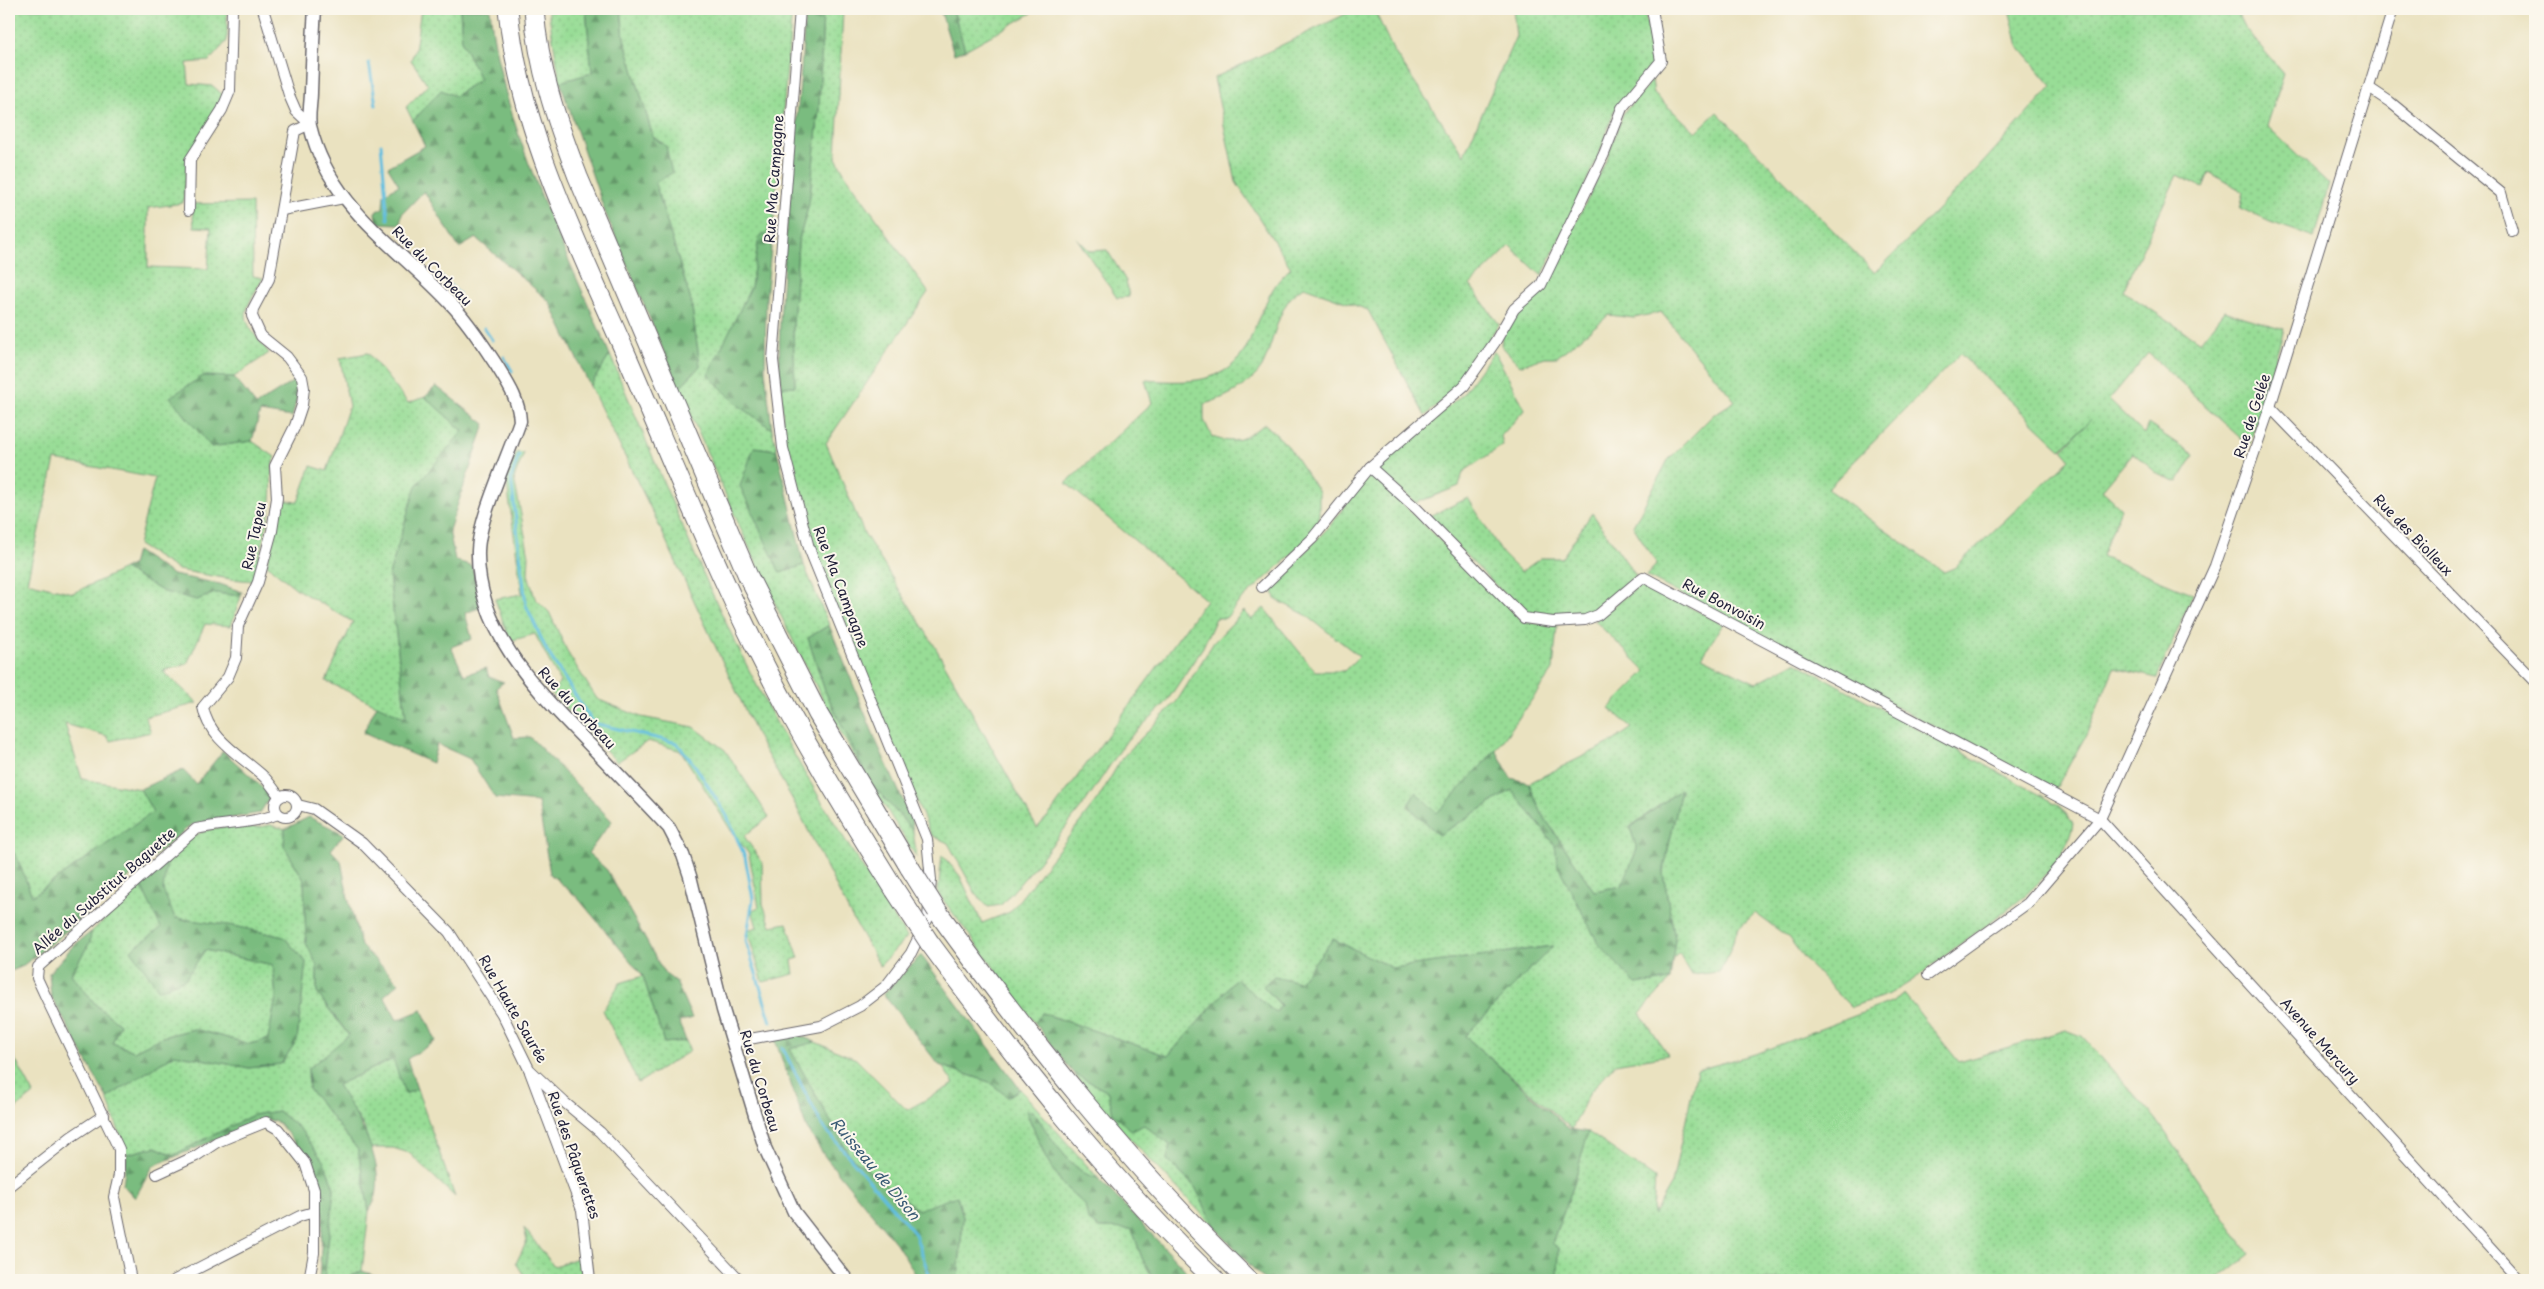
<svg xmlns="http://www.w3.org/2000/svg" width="2544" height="1289" viewBox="0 0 2544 1289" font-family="'Playpen Sans',sans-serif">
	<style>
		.green { fill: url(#green-dots); stroke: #5d8068; fill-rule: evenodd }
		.forest { fill: url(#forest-firs); stroke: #4e6f5d }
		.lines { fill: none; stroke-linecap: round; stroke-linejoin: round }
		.stream { stroke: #61bedf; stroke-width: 3 }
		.minor-casing { stroke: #68656a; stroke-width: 12 }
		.tertiary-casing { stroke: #68656a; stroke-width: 15 }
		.motorway-casing { stroke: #68656a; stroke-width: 21 }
		.minor { stroke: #fff; stroke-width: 10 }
		.tertiary { stroke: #fff; stroke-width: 12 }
		.motorway { stroke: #fff; stroke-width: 19 }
		.motorway-bridge-casing { stroke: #68656a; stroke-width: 21; stroke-linecap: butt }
		.motorway-bridge { stroke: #fff; stroke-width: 19 }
		.labels { text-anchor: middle; stroke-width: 4; stroke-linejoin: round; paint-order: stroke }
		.street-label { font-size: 14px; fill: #22223b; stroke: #fbf7ec }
		.water-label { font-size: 15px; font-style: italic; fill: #385974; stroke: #fbf7ec }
	</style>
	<defs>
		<pattern id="green-dots" width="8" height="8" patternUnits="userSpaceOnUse" patternTransform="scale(1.25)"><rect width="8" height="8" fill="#98dd96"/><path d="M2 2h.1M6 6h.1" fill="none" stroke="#83bd82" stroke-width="1.8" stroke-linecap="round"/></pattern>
		<pattern id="forest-firs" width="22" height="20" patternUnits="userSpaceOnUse" patternTransform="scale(1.25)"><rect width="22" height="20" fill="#7abc7f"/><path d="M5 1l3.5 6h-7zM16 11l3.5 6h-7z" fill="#649869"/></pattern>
	</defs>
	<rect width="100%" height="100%" fill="#fbf7ec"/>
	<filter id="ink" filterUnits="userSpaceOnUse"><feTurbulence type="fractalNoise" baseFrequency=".02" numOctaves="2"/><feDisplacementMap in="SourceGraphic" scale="10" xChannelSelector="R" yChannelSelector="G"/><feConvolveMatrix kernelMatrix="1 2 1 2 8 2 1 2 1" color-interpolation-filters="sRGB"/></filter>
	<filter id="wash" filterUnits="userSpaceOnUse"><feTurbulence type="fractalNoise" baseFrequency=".0096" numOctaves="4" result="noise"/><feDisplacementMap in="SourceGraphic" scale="20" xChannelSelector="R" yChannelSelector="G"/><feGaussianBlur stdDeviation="1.12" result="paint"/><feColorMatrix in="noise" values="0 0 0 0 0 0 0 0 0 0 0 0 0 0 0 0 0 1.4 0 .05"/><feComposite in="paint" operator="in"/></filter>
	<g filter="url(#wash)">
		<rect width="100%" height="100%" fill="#eae2c0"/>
		<!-- green -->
		<g class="green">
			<path d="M 9,9 L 227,9 L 227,41 L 209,61 L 187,63 L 189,84 L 213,86 L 223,95 L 187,162 L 183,203 L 148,208 L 148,267 L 208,269 L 211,228 L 194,227 L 192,204 L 252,203 L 253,276 L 263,278 C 239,319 240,316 269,353 L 234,377 L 203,376 L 211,447 L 252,441 L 275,457 C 269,472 273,485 271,500 C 268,528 259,553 254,581 L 230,579 L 178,570 L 138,545 L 155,478 L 55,460 L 27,582 L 73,593 L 124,569 L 164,592 L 197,600 L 215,593 L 241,596 L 231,626 L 205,624 L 187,664 L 163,671 L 198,703 L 145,717 L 151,732 L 110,741 L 107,736 L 65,724 L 82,779 L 140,789 L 153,812 L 32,896 L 16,855 L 9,850 Z"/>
			<path d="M 421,9 L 460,9 L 462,42 L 480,79 L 455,96 L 441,90 L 413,121 L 406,107 L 428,85 L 411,60 L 415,50 Z"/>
			<path d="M 548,9 L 586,9 L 592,73 L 560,82 Z"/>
			<path d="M 621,9 L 792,9 L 773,228 L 759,237 L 751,287 L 709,375 L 738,405 L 772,429 L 777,450 L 754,447 L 780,573 L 804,565 L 829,625 L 808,638 L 825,691 L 869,781 L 913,831 L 917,858 C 882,802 847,747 817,688 C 766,590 723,489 679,388 L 700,366 L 691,301 L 655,183 L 666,146 L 653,137 L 624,38 Z"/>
			<path d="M 823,9 L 843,9 L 836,158 L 845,174 L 928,292 L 826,443 L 864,533 L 934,645 L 1037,828 L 1050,814 L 1206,600 L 1066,483 L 1152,403 L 1145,380 C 1178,382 1218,386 1241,356 C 1250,344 1255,325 1262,311 C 1271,292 1275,282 1291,268 L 1236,182 L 1214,78 L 1356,9 L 1374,9 L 1393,50 L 1464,155 L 1516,36 L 1513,9 L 1644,9 L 1654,57 L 1648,72 L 1614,111 L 1599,155 L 1542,276 L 1510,246 L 1470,285 L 1499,324 L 1457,388 L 1425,416 L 1368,310 L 1304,287 C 1277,300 1275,342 1262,367 C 1251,385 1224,399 1204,404 L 1204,420 L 1212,437 C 1238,446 1243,438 1265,424 L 1288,446 L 1319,492 L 1319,525 L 1309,539 L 1238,603 L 1226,618 L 1216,618 L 1203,647 L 1165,704 L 1127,740 L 1084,804 L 1036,865 L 1001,905 L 988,907 L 976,894 L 948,843 L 931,835 L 820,572 L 784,440 L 781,387 L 795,386 L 793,327 L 798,243 L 809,204 L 819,109 Z"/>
			<path d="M 953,9 L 1030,9 L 1032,13 L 965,50 Z"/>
			<path d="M 2009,9 L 2235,9 L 2244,27 L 2284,74 L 2267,126 L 2329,184 L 2314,237 L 2270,222 L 2240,208 L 2244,192 L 2209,172 L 2203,188 L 2177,175 L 2123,291 L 2200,342 L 2224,311 L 2284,329 L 2249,446 L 2148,353 L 2109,400 L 2144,434 L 2148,424 L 2194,455 L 2178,482 L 2158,474 L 2133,453 L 2102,490 L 2121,508 L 2102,556 L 2193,594 L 2157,678 L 2114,668 L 2086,735 L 2055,790 L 1646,576 L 1657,564 L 1633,526 L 1668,460 L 1713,415 L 1735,401 L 1661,312 L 1634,318 L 1609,315 L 1557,357 L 1545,357 L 1520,366 L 1501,345 L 1502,336 L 1513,317 L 1538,294 L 1589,197 L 1608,156 L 1623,114 L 1652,80 L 1654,94 L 1696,132 L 1717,112 L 1875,273 L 1969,178 L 2052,86 L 2018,46 ZM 1960,354 L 2061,449 L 2091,419 L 2062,450 L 2070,459 L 1954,568 L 1944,572 L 1827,489 Z"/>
			<path d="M 1076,237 L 1090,251 L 1107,250 L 1126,281 L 1129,297 L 1117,298 Z"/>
			<path d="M 1494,351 L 1525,409 L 1501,436 L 1503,445 L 1463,472 L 1459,486 L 1416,503 L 1375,468 L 1462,395 Z"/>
			<path d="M 368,353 L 408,403 L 425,397 L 464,431 L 416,486 L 389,575 L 406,719 L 326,681 L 353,622 L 298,590 L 267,565 L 280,500 L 298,502 L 311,466 L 327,471 L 349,406 L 340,358 Z"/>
			<path d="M 610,355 C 655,461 697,567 749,670 C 795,763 851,850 907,937 L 880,966 L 850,914 L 794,802 L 760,742 L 655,517 L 590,386 Z"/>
			<path d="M 517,452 L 524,453 L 514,478 L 529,556 L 528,574 L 535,598 L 549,612 L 569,655 L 597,699 L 641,717 L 694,727 L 725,750 L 769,817 L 744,836 L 762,862 L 763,904 L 771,926 L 787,923 L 799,958 L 792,960 L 794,974 L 763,982 L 747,930 L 757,927 L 752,910 L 759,907 L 749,854 L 732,832 L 681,751 L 648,741 L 617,762 L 550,692 L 560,682 L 535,634 L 510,641 L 495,599 L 522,594 L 506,476 Z"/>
			<path d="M 1371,473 L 1524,622 L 1557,626 L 1553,670 L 1496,750 L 1437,813 L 1416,792 L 1408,806 L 1439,835 L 1512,790 L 1555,845 L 1558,866 L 1636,984 L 1670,980 L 1640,1013 L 1668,1055 L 1615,1064 L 1590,1092 L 1572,1129 L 1465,1036 L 1552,946 L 1392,968 L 1333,939 L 1299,982 L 1274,976 L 1263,986 L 1281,1006 L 1275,1013 L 1236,979 L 1168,1056 L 1043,1013 L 1035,1023 L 938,893 L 942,855 L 960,876 L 982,923 L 1010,912 L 1098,799 L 1122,758 L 1177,701 L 1214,642 L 1244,611 L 1251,620 L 1264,608 L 1315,671 L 1344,671 L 1359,656 L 1306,615 L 1275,599 L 1272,585 L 1329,527 Z"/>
			<path d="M 1468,498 L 1502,553 L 1521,572 L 1541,558 L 1562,558 L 1592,513 L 1636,576 L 1601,607 L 1584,617 L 1550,619 L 1524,614 L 1428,517 Z"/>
			<path d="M 1638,586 L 1650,587 L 1723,624 L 1702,657 L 1756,683 L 1795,662 L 2059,805 L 2073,823 C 2066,875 1996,918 1956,947 C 1935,963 1915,981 1891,993 C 1878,999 1864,1002 1851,1007 L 1807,962 L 1788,937 L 1755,913 L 1738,929 L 1725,963 L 1718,972 L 1692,975 L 1679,953 L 1672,959 L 1675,939 L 1663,873 L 1681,789 L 1630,827 L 1637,849 L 1622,886 L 1594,891 L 1542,814 L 1529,783 L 1612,742 L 1632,728 L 1609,708 L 1646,671 L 1595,621 Z"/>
			<path d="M 270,825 L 285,829 L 284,846 L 304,880 L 306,943 L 317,965 L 317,993 L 349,1036 L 308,1069 L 309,1089 L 358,1150 L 369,1211 L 362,1271 L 344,1280 L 324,1280 L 334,1188 L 324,1162 L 300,1129 L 278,1111 L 253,1115 L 174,1155 L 155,1147 L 127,1154 L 107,1098 L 175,1054 L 249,1068 L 281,1064 L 297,1040 L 306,962 L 284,937 L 234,926 L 175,918 C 171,909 164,898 163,889 C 160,855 192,829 224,827 C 241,826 252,830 270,825 Z"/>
			<path d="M 141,885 L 162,928 L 158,990 L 185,979 L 205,950 L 273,965 L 276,998 L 268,1039 L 250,1044 L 194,1029 L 162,1037 L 134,1051 L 112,1043 L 120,1024 L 97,1006 L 71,974 L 90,942 L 91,932 Z"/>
			<path d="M 643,976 L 664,1043 L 686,1041 L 690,1051 L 638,1083 L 603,1010 L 620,983 Z"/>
			<path d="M 1904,994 L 1959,1062 L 2066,1030 L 2082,1036 L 2156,1119 L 2249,1254 L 2216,1280 L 1558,1280 L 1559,1248 L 1552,1244 L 1573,1187 L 1588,1132 L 1655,1178 L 1653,1215 L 1672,1183 L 1697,1070 L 1755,1054 L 1891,1002 Z"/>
			<path d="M 815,1042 L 856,1059 L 907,1110 L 954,1084 L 942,1066 L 989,1082 L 1008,1096 L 1020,1089 L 1098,1178 C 1072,1175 1047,1131 1033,1112 L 1026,1111 L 1046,1158 L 1063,1185 L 1086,1205 L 1088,1220 L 1099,1228 L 1132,1229 L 1142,1258 L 1154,1280 L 958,1280 L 963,1217 L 957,1197 L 918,1210 L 850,1156 L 790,1049 Z"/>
			<path d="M 9,1048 L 34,1094 L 9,1114 Z"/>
			<path d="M 394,1059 L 405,1094 L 417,1089 L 455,1197 L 409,1153 L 393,1148 L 370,1148 L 364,1127 L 337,1085 Z"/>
			<path d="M 1073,1073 L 1108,1092 L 1113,1113 L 1144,1125 L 1170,1145 L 1167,1160 L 1195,1187 L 1216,1229 L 1104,1111 Z"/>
			<path d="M 524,1228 L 554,1266 L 581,1257 L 582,1280 L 532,1280 L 523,1274 L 516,1263 L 527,1241 Z"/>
		</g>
		<!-- forest -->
		<g class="forest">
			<path d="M 460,9 L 490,9 C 500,123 566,250 610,355 L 590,386 L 549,301 L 476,238 L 459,248 L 424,191 L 402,214 L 400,224 L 376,223 L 375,212 L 383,208 L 384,194 L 399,185 L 388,167 L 425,146 L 413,121 L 441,90 L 455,96 L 480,79 L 462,42 Z"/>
			<path d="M 586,9 L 621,9 L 624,38 L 653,137 L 666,146 L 672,173 L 655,183 L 691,301 L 700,366 L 679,388 L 605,212 L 560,82 L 592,73 Z"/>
			<path d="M 805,9 L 823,9 L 819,109 L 809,204 L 798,243 L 793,327 L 795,386 L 781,387 C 777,345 781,304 784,262 C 790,177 801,93 805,9 Z"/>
			<path d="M 940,9 L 953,9 L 965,50 L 954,54 Z"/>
			<path d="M 773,228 L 766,299 L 765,370 L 772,429 L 738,405 L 708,375 L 751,287 L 759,237 Z"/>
			<path d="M 203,376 L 234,377 L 256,405 L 297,379 L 298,394 L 292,417 L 260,412 L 252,441 L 211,447 L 170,397 Z"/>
			<path d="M 436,386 L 485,424 L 449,530 L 455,560 L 472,566 L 482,607 L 465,613 L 472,639 L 451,647 L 464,675 L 486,668 L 489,677 L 504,682 L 496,688 L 514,738 L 530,737 L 612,821 L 588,853 L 607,870 L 664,973 L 676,982 L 692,1018 L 679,1022 L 686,1041 L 664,1043 L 643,976 L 577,897 L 550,874 L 538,802 L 495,798 L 470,759 L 437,744 L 432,763 L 363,733 L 377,705 L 406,718 L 389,575 L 416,486 L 463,431 L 425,397 Z"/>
			<path d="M 754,447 L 777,450 L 804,565 L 780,573 L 740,486 Z"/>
			<path d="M 136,551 L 173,575 L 220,584 L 242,592 L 241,596 L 215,593 L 197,600 L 164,592 L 124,569 L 132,565 Z"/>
			<path d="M 829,625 L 877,743 L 911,818 L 913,831 L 869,781 L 825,691 L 808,638 Z"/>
			<path d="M 1496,750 L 1511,778 L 1529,783 L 1542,814 L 1594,891 L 1622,886 L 1637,849 L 1630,828 L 1681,789 L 1663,873 L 1675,939 L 1670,980 L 1636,984 L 1599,945 L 1558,866 L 1555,845 L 1512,790 L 1439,835 L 1408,806 L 1416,792 L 1437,813 Z"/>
			<path d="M 223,751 L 271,795 L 260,813 L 191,825 L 63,934 L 21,967 L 9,972 L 9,850 L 16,855 L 32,896 L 153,812 L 140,789 L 183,770 L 196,784 Z"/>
			<path d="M 309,817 L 344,834 L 331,850 L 341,861 L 348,898 L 361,946 L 399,983 L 384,996 L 397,1020 L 422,1010 L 436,1041 L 407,1059 L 417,1089 L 405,1094 L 393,1059 L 337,1085 C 356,1114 381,1153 377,1189 C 377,1197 372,1205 369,1211 L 358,1150 L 309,1089 L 308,1069 L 349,1035 L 317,993 L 317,965 L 306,943 L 304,880 L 284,846 L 285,829 Z"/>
			<path d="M 167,860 L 163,890 L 175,918 L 234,926 L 284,937 L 306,962 L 297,1040 L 281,1064 L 249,1068 L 175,1054 L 107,1098 L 51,996 L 49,973 L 73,946 L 91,932 L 90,942 L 71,974 L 97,1006 L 120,1024 L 112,1043 L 134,1051 L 162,1037 L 194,1029 L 250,1044 L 268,1039 L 276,998 L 273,965 L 205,950 L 185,979 L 159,990 L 131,950 L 161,928 L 141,885 Z"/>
			<path d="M 1333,939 L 1392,968 L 1553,946 L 1465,1036 L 1569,1129 L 1588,1132 L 1573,1187 L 1552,1243 L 1559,1248 L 1558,1280 L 1264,1280 L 1216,1229 L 1195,1187 L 1167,1160 L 1170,1145 L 1144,1125 L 1131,1131 L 1113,1113 L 1108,1092 L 1073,1073 L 1035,1023 L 1042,1013 L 1168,1056 L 1236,979 L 1276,1013 L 1281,1005 L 1263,986 L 1274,976 L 1299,982 Z"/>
			<path d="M 921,955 L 1020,1089 L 1008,1097 L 989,1082 L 939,1065 L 883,994 Z"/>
			<path d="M 797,1034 L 815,1042 L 790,1049 L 850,1156 L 918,1210 L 957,1196 L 963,1217 L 958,1280 L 910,1280 L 916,1275 L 896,1243 L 826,1158 L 807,1129 L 775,1040 Z"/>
			<path d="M 278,1111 L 300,1129 L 324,1162 L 334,1188 L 324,1280 L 319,1280 L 323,1218 L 321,1186 L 310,1162 L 279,1123 L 266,1119 L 153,1166 L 135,1198 L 123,1185 L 127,1154 L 155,1147 L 174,1155 L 253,1115 Z"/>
			<path d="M 1026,1111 L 1033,1111 C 1047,1131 1072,1175 1098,1178 L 1195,1280 L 1154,1280 L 1142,1258 L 1132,1229 L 1099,1228 L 1088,1220 L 1085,1205 L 1063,1185 L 1046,1158 Z"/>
			<path d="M 362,1271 L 374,1275 L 380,1280 L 344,1280 Z"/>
		</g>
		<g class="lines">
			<!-- stream -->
			<g class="stream">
				<path d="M 369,63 L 376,105"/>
				<path d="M 381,144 L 388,219"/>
				<path d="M 441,277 L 459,294"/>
				<path d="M 484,328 L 492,340"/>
				<path d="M 504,357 L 512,371"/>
				<path d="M 519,455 L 511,478 L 526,605 L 547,651 L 593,723 L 677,743 L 696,767 L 727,816 L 745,857 L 753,899 L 746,941 L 771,1022"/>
				<path d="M 782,1047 L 822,1125 L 915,1234 L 931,1280"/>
			</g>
		</g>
	</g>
	<g filter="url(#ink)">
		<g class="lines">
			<defs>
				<g id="minor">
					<path d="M 263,9 L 289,95 L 296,111 L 310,124 L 295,131 L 269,279 L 253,309 L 252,316 L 261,336 L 287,357 L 302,377 L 304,388 L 302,405 L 295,426 L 275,466 L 277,498 L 272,531 L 258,582 L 238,626 L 236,658 L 228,677 L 203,707 C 208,738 241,756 262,775 C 269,781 274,790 280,797"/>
					<path d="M 2369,88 L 2390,102 L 2501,193 L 2512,231"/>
					<path d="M 189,210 L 190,160 L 222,110 L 230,91 L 232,9"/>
					<path d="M 282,210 L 344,198"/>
					<path d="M 2270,407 L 2535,681"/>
					<path d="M 1370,467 L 1417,509 L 1524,618 L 1553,622 L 1585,620 L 1598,615 L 1643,577 L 2100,819 L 2519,1280"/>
					<path d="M 1262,587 L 1312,539 L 1370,467 L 1464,386 L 1495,342 L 1514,309 L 1541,285 L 1604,154 L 1622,108 L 1661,61 L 1652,9"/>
					<circle cx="286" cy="806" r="11"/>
					<path d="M 298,805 L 314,809 L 362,843 L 449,932 L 502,1014 L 529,1069 L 564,1102 L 600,1132 L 740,1280"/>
					<path d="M 1928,975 L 2028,903 L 2100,819 L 2215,566 L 2270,407 L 2393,9"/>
					<path d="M 733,1042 L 821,1026 L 860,1006 L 886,986 L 911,953 L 928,918 L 931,880 L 927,839 L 809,548 L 783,448 L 773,360 L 800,9"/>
					<path d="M 530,1072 L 582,1210 L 590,1280"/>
					<path d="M 157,1174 L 196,1156 L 217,1142 L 266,1122 L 278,1129 L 305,1163 L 314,1190 L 314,1253 L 309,1280"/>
					<path d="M 9,1186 L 71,1137 L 104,1115"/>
					<path d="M 131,1280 L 114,1197 L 119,1175 L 119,1149 L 50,1006 L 37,978 L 38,967 L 196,829 C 223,823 252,824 278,814"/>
					<path d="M 175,1280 L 300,1216 L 314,1212"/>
				</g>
				<path id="tertiary" d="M 315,9 C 313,37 312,64 311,92 C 311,103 308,116 310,126 C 330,209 399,247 452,305 C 470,324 483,345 497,366 C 508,384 519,400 520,421 C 508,457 479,517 478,551 C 476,631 537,690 588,743 C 615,771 642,799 669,828 L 683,855 L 690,876 L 723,1010 L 765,1148 L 794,1212 L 847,1280"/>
				<g id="motorway">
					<path d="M 508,9 C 519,128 578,244 625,352 C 669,453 710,556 759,654 C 800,736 847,813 895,890"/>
					<path d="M 534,9 C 538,68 557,122 578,177 L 748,576 L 818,714 L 910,868"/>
					<path d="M 937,911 C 1032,1042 1132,1168 1248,1280"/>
					<path d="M 929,942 C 1017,1061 1108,1178 1215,1280"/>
				</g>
			</defs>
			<!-- minor casing -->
			<use href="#minor" class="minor-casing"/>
			<!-- tertiary casing -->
			<use href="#tertiary" class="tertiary-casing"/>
			<!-- motorway casing -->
			<use href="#motorway" class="motorway-casing"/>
			<!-- minor -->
			<use href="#minor" class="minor"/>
			<!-- tertiary -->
			<use href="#tertiary" class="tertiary"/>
			<!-- motorway -->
			<use href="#motorway" class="motorway"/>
			<defs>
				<g id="motorway-bridge">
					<path d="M 910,868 L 937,911"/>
					<path d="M 895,890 L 929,942"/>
				</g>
			</defs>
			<!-- motorway-bridge casing -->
			<use href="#motorway-bridge" class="motorway-bridge-casing"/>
			<!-- motorway-bridge -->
			<use href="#motorway-bridge" class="motorway-bridge"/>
		</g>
	</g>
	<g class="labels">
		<!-- street labels -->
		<g class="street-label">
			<text transform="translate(774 179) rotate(-86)" y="5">Rue Ma Campagne</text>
			<text transform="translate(432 266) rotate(45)" y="5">Rue du Corbeau</text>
			<text transform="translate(2252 416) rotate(-72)" y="5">Rue de Gelée</text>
			<text transform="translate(2413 535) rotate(46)" y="5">Rue des Biolleux</text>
			<text transform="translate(254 536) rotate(-78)" y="5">Rue Tapeu</text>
			<text transform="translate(841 587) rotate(69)" y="5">Rue Ma Campagne</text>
			<text transform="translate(1724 604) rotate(28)" y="5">Rue Bonvoisin</text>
			<text transform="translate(577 708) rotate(47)" y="5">Rue du Corbeau</text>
			<text transform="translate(104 891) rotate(-41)" y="5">Allée du Substitut Baguette</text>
			<text transform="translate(513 1009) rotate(60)" y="5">Rue Haute Saurée</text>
			<text transform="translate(2320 1041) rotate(48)" y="5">Avenue Mercury</text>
			<text transform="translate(760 1081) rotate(73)" y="5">Rue du Corbeau</text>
			<text transform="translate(574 1155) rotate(71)" y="5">Rue des Pâquerettes</text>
		</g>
		<!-- water labels -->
		<g class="water-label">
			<text transform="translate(875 1169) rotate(50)" y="5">Ruisseau de Dison</text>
		</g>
	</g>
	<!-- margin -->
	<rect width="2544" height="1289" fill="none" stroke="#fbf7ec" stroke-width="30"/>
</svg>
